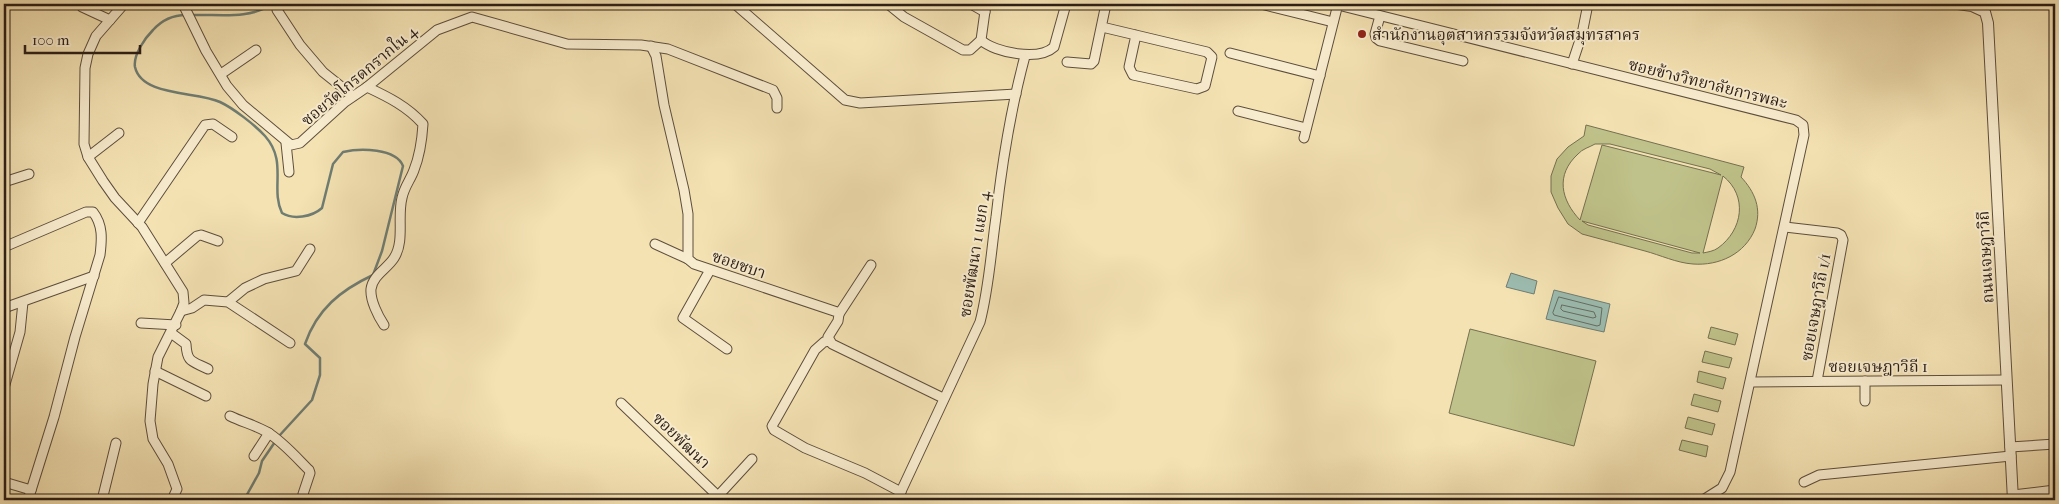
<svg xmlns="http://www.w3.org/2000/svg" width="2059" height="504" viewBox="0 0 2059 504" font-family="'IM FELL French Canon','Noto Serif Thai',serif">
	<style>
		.green { fill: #bfc28a; stroke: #757050; fill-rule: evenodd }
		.water { fill: #9cbdb1; stroke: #6f7d73 }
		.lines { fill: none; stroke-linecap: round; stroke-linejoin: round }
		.shore { stroke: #646d64; stroke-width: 1 }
		.stream { stroke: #6f7d73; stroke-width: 2.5 }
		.minor-casing { stroke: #5d4e3d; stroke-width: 11 }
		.tertiary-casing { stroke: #5d4e3d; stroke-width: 12 }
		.minor { stroke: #f8ecce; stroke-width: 9 }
		.tertiary { stroke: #f8ecce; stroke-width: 10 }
		.poi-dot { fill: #8f2418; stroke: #f8ecce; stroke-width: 2 }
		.labels { text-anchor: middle; stroke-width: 4; stroke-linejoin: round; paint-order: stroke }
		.poi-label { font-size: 16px; fill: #2b1d16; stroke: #f8ecce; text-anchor: start }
		.street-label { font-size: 16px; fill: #2b1d16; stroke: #f8ecce }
	</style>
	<rect width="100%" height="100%" fill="#f4e2b3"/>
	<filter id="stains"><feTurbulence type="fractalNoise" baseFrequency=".004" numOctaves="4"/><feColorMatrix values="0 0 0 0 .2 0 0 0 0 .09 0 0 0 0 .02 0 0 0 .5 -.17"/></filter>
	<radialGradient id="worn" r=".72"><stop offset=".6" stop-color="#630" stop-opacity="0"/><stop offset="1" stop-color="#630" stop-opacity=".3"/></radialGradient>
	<!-- green -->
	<g class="green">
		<path d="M 1586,125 L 1744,167 L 1741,177 C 1755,192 1762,209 1755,229 C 1745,254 1719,266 1693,264 C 1677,263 1660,255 1645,251 C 1624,245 1603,240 1582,234 L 1568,224 L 1558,208 L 1551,192 L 1551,176 L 1557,159 L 1568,147 L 1584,136 ZM 1595,144 L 1610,144 L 1710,169 L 1721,175 L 1602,145 L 1580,220 C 1561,200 1555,175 1578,154 C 1582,149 1590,147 1595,144 ZM 1723,176 C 1748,196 1743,230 1718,248 C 1714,251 1708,252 1703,253 ZM 1582,221 L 1700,253 L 1692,253 L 1588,225 Z"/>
		<path d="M 1711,327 L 1738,334 L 1735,345 L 1708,338 Z"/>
		<path d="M 1470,329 L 1596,361 L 1574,446 L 1449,413 Z"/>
		<path d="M 1705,351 L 1732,358 L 1729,368 L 1702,362 Z"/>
		<path d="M 1699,371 L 1726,378 L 1723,389 L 1697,382 Z"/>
		<path d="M 1694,394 L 1721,401 L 1718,412 L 1691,405 Z"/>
		<path d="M 1688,417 L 1715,424 L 1712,435 L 1685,428 Z"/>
		<path d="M 1682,440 L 1708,446 L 1706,457 L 1679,450 Z"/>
	</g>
	<!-- water -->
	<g class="water">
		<path d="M 1511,273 L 1537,281 L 1534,294 L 1506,287 Z"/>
		<path d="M 1554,290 L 1610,304 L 1604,332 L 1546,319 Z"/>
	</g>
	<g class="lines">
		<!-- shore -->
		<g class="shore">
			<path d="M 1559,297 L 1602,308 L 1600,325 L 1597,326 L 1554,315 L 1553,313 Z"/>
			<path d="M 1562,305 L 1594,312 L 1596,317 L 1593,318 L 1563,311 L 1561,309 Z"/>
		</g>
		<!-- stream -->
		<g class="stream">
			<path d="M 186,15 C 173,15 162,20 153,30 C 145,38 133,55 135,67 C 142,97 197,91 220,102 C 233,108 255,125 265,136 C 288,162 270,188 282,213 C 293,220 312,217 322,208 L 333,164 L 343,152 C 360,148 396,148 403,166 L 382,251 L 373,275 C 341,290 317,309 305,344 L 320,358 L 320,375 L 312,400 L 279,436 L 262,461 L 259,473 L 244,500"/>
			<path d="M 192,15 C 219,14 249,20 272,4"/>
		</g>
		<defs>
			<g id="minor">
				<path d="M 80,4 L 82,7 L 110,20"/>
				<path d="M 124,4 L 96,36 L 88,54 L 85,68 L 84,144 L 88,157 L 103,181 L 115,198 L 142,227 L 183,292 L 184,303 L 181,311 L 158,357 L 153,384 L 150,421 L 153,439 L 168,464 L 177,489 L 172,500"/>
				<path d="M 183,4 L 206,51 L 227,86 L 243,105 L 291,145 L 300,143 L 345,102 L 367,87 L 437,30 L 472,17 L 567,44 L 641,45 L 668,49 L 773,90 L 777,98 L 777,108"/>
				<path d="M 735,4 L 845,100 L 860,103 L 1016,94"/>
				<path d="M 888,4 L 904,17 L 963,50 L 970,50 L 981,40"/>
				<path d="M 971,4 L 985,12"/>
				<path d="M 986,4 L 981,40 C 995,53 1039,61 1054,47 L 1066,4"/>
				<path d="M 1261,4 L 1333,22"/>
				<path d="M 1338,5 L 1796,120 L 1803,125 L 1804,135 L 1730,472 L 1722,488 L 1703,500"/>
				<path d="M 277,10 L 300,45 L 323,72 L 353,96"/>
				<path d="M 1380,16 L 1375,34 L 1376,38 L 1380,41 L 1463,61"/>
				<path d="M 1102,27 L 1207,52 L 1212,57 L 1205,86 L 1197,89 L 1133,75 L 1129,67 L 1136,35"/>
				<path d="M 651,46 L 656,56 L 664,105 L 684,190 L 688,214 L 688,259 L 694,264 L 837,312 L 839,314 L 838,321 L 828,337 L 832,344 L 943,398"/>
				<path d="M 1230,53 L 1320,76"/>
				<path d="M 1067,62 L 1091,64 L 1094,61 L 1106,4"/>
				<path d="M 1572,64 L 1582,34 L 1588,4"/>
				<path d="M 221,74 L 256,50"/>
				<path d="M 367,87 C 388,97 407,106 423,124 C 422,140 420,155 414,170 C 411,179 404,187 402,198 C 397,217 405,241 394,258 C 387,269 373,275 371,289 C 370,300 378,316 384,325"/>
				<path d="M 1238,111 L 1306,128"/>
				<path d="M 1304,138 L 1338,4"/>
				<path d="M 286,143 L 289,172"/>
				<path d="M 88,157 L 119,133"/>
				<path d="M 4,182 L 29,174"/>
				<path d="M 138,223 L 205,125 L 213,124 L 232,137"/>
				<path d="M 1785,227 L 1837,233 L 1841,235 L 1843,240 L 1817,381"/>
				<path d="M 655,244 L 688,259"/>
				<path d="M 4,247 L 86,212 L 93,212 C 103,225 102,239 100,255 L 75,337 L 54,417 L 28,500"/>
				<path d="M 165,263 L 197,236 L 201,235 L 218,241"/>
				<path d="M 710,270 L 683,318 L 727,349"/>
				<path d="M 228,302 L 245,288 L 264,279 L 296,271 L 310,249"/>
				<path d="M 4,308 L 94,276"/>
				<path d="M 181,311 L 192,308 L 204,300 L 228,302 L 290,343"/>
				<path d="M 839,314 L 871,265"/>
				<path d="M 141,323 L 176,325"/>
				<path d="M 171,333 L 186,344 C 187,363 192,361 208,369"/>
				<path d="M 829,341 L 824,342 L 815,350 L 775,421 L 772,426 L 774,430 L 805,448 L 865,473 L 901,492"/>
				<path d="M 155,371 L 206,396"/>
				<path d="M 1751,382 L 2006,380"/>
				<path d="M 4,388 L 20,332 L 23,302"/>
				<path d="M 1865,401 L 1865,381"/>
				<path d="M 621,403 L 722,500"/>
				<path d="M 230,416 C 242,422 255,425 267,432 C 282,441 296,457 309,470 L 310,473 L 303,494 L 306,500"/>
				<path d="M 2010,447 L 2055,444"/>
				<path d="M 254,456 L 269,433"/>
				<path d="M 4,482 L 31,490"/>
				<path d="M 1804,482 L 1819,475 L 2011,456"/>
				<path d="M 2013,495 L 2055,490"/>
				<path d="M 718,496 L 752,459"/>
				<path d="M 102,500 L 116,443"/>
				<path d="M 897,500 L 980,322 C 989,288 991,252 996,217 C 1002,163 1011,108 1025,56"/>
			</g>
			<path id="tertiary" d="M 1958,4 L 1972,6 L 1985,12 L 1988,23 L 2013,500"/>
		</defs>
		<!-- minor casing -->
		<use href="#minor" class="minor-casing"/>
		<!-- tertiary casing -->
		<use href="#tertiary" class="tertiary-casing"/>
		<!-- minor -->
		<use href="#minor" class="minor"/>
		<!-- tertiary -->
		<use href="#tertiary" class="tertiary"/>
	</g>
	<!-- markers -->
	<circle class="poi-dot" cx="1362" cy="34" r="5"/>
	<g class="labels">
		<!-- poi labels -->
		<g class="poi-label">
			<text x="1372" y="40">สำนักงานอุตสาหกรรมจังหวัดสมุทรสาคร</text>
		</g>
		<!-- street labels -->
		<g class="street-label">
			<text transform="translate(359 75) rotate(-40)" y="6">ซอยวัดโกรดกรากใน 4</text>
			<text transform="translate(1708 83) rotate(14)" y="6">ซอยข้างวิทยาลัยการพละ</text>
			<text transform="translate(974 254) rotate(-81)" y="6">ซอยพัฒนา 1 แยก 4</text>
			<text transform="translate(1985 257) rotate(-93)" y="6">ถนนเจษฎาวิถี</text>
			<text transform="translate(739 264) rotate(19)" y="6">ซอยชบา</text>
			<text transform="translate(1815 307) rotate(-80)" y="6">ซอยเจษฎาวิถี 1/1</text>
			<text x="1878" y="372">ซอยเจษฎาวิถี 1</text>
			<text transform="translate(682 440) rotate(44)" y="6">ซอยพัฒนา</text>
		</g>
	</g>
	<!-- margin -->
	<rect width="2059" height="504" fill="none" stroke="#f4e2b3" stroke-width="20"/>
	<rect x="5" y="5" width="2049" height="494" fill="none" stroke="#2b1d16" stroke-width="2.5"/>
	<rect x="10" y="10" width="2039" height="484" fill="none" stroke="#2b1d16"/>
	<!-- scale -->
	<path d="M25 45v8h115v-8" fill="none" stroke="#2b1d16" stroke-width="2.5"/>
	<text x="32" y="45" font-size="15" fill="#2b1d16" stroke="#f8ecce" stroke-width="4" paint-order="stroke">100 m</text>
	<rect width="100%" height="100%" filter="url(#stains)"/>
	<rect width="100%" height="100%" fill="url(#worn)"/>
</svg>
